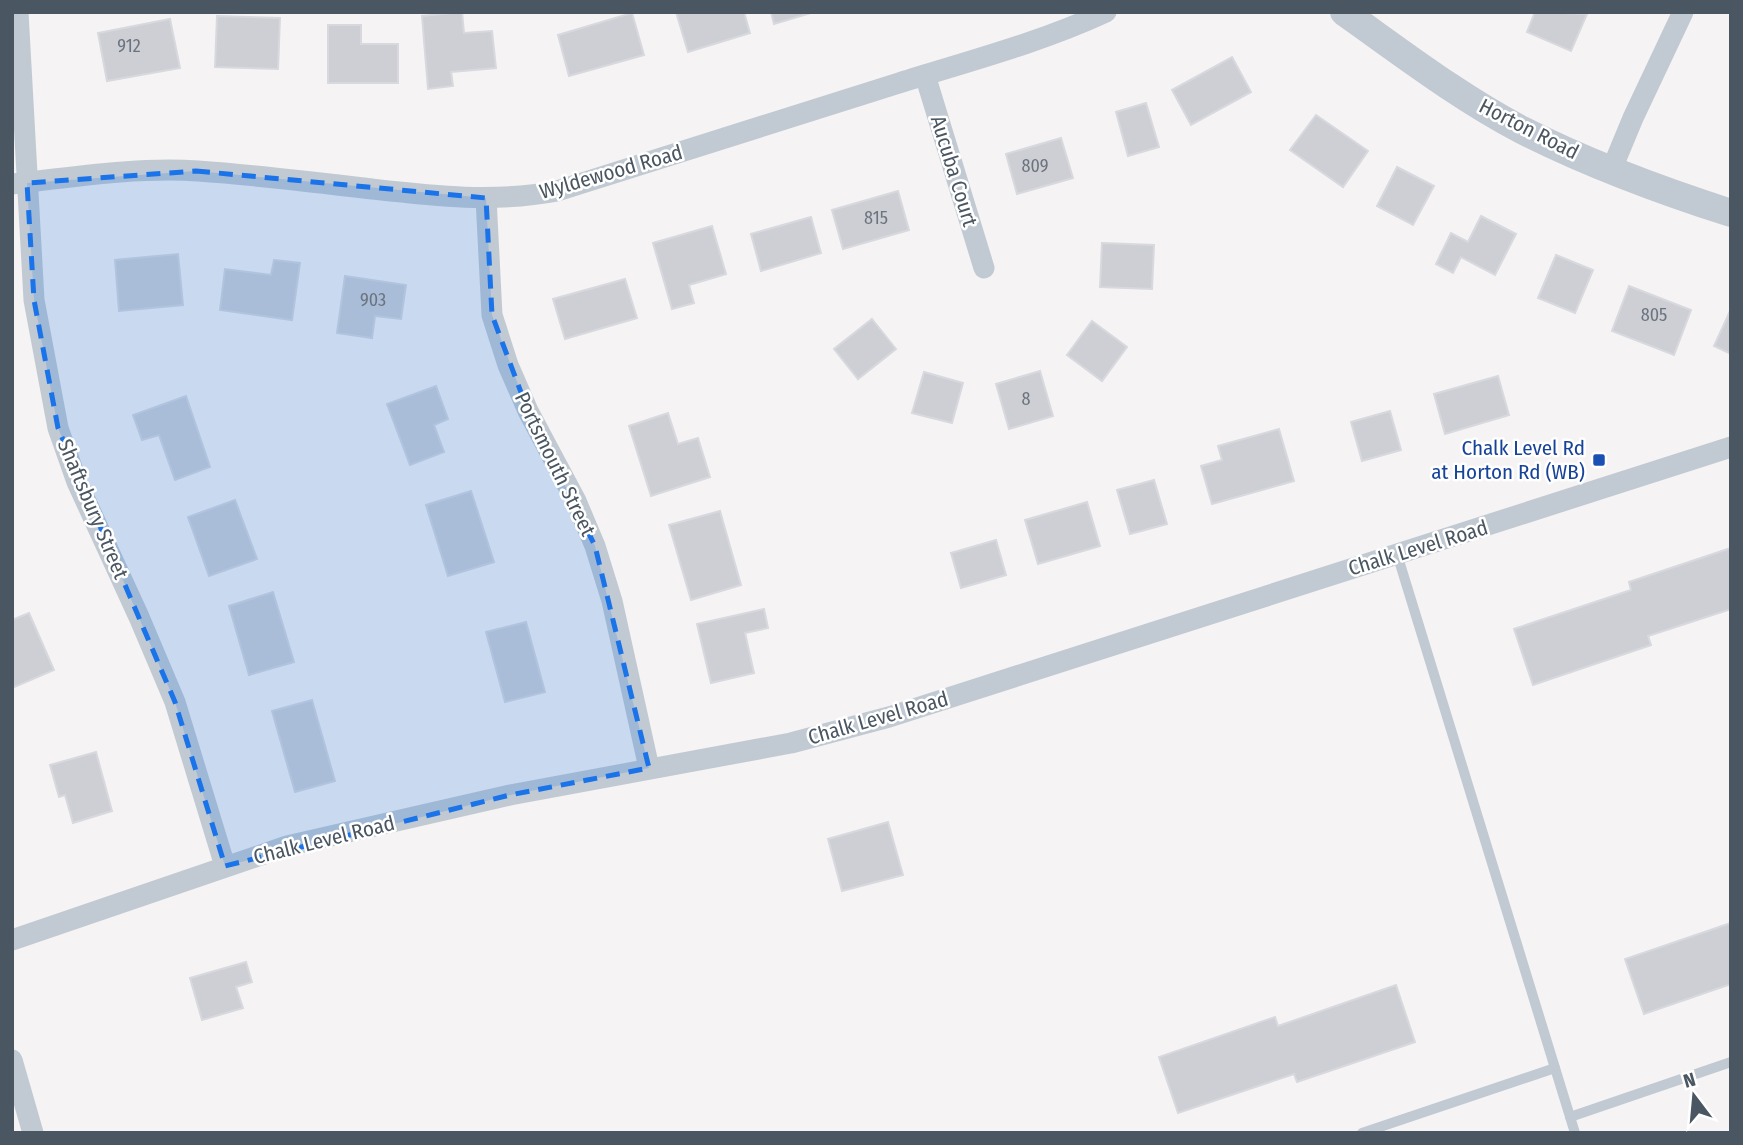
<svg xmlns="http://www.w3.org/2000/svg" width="1743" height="1145" viewBox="0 0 1743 1145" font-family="'Fira Sans Condensed',sans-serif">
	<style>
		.building { fill: #cdcfd5; stroke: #d7d9de; stroke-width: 2 }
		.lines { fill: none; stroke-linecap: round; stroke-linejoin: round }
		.service { stroke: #c1cad2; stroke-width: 10 }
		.minor { stroke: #c1cad2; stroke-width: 21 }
		.tertiary { stroke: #c1cad2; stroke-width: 28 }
		.marked { fill: #1a73e8; fill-opacity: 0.2; stroke: #1a73e8; stroke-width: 5; stroke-dasharray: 14 9; stroke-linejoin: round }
		.transit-dot { fill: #1a4fb4; stroke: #fff; stroke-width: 2.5 }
		.labels { text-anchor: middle; stroke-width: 5; stroke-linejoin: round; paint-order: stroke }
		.number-label { font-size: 18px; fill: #6b747e }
		.street-label { font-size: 21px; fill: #4a5661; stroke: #fff }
		.transit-label { font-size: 21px; fill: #164399; stroke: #fff; text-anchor: end }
	</style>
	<rect width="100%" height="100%" fill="#f5f3f3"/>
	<!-- building -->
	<g class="building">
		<path d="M 462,12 L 464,33 L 492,31 L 496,68 L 451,72 L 453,86 L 428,89 L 422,16 Z"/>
		<path d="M 676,12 L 744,12 L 750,33 L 688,52 Z"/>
		<path d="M 771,12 L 814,12 L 774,24 Z"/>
		<path d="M 1535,12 L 1587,14 L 1571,51 L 1527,32 Z"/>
		<path d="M 632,13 L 644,55 L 569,76 L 558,35 Z"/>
		<path d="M 217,16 L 280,18 L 278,69 L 215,67 Z"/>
		<path d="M 170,19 L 180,68 L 107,81 L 98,33 Z"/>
		<path d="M 328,25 L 361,25 L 361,44 L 398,44 L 398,83 L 328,83 Z"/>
		<path d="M 1232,57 L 1251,92 L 1191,125 L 1172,90 Z"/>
		<path d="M 1146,103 L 1159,147 L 1128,156 L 1116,112 Z"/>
		<path d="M 1316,115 L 1368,151 L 1343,187 L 1290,150 Z"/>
		<path d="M 1061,138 L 1073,178 L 1017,194 L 1006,154 Z"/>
		<path d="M 1397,167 L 1434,186 L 1413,225 L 1377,206 Z"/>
		<path d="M 898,191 L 909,230 L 843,249 L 832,210 Z"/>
		<path d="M 1481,216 L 1516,234 L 1495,275 L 1461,257 L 1453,273 L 1436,264 L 1451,233 L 1468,242 Z"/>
		<path d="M 811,217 L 821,253 L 761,271 L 751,234 Z"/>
		<path d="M 712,226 L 726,274 L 689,285 L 694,303 L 672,309 L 653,243 Z"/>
		<path d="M 1102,243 L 1154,245 L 1152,289 L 1100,287 Z"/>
		<path d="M 178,254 L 183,305 L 119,311 L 115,260 Z"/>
		<path d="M 1556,255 L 1593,270 L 1575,313 L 1538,298 Z"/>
		<path d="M 274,260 L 300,263 L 292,320 L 220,310 L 225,269 L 271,275 Z"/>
		<path d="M 345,276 L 406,285 L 401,319 L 375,316 L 372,338 L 337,333 Z"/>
		<path d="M 625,279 L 637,318 L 565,339 L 553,299 Z"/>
		<path d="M 1629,286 L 1691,310 L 1674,355 L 1612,331 Z"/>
		<path d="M 1731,309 L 1731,354 L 1714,346 Z"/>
		<path d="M 872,319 L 896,349 L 858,379 L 834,349 Z"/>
		<path d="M 1092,321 L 1127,347 L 1102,381 L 1067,355 Z"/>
		<path d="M 1040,371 L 1053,416 L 1009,429 L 996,384 Z"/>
		<path d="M 924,372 L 963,383 L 952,423 L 912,413 Z"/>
		<path d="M 1498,376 L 1509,415 L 1445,434 L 1434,394 Z"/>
		<path d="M 436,386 L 448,419 L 434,425 L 444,452 L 410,465 L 387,404 Z"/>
		<path d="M 186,396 L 210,467 L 175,480 L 159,435 L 142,440 L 133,415 Z"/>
		<path d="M 1390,411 L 1401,450 L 1362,461 L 1351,422 Z"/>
		<path d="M 668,413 L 678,444 L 698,438 L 710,477 L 651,496 L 629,426 Z"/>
		<path d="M 1279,429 L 1294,481 L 1212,504 L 1201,466 L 1222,460 L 1218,446 Z"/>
		<path d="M 1154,480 L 1167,524 L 1130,534 L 1117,490 Z"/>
		<path d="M 471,491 L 494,562 L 448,576 L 426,505 Z"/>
		<path d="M 235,500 L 257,559 L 209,576 L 188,517 Z"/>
		<path d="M 1087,502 L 1100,546 L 1038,564 L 1025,520 Z"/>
		<path d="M 720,511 L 741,585 L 691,600 L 669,525 Z"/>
		<path d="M 996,540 L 1006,575 L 961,588 L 951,553 Z"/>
		<path d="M 1731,548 L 1731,609 L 1648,636 L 1651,645 L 1533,685 L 1514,629 L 1631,590 L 1629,582 Z"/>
		<path d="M 273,592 L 294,662 L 249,675 L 229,606 Z"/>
		<path d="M 764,609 L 768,628 L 745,633 L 754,673 L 711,683 L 697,624 Z"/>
		<path d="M 29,613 L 54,670 L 12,688 L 12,620 Z"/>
		<path d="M 526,622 L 545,692 L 505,702 L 486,632 Z"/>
		<path d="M 312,700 L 335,781 L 295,792 L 272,711 Z"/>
		<path d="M 96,752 L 112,811 L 73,823 L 65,795 L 59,797 L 50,765 Z"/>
		<path d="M 888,822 L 903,875 L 842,891 L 828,839 Z"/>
		<path d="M 1731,923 L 1731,984 L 1644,1014 L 1625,959 Z"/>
		<path d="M 246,962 L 252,982 L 236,987 L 243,1008 L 202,1020 L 190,978 Z"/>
		<path d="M 1396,985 L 1415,1042 L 1297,1082 L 1294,1074 L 1178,1113 L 1159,1057 L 1275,1017 L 1278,1026 Z"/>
	</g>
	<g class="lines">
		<!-- service -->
		<g class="service">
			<path d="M 1397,554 L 1575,1133"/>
			<path d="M 1570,1117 L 1731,1062"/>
			<path d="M 1362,1133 L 1555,1068"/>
		</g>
		<!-- minor -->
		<g class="minor">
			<path d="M 18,12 L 34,300 L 58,428 L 77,482 L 139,617 L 175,702 L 225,866"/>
			<path d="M 925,75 L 984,268"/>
			<path d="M 1611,171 L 1633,118 L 1683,12"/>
			<path d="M 12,184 C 73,177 137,167 198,171 C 256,175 314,182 372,189 C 434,196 495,203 557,191 C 671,155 785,119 899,83 C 969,61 1039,43 1106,12"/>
			<path d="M 486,198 L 492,315 L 508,365 L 528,411 L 576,501 L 595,546 L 612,601 L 649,768"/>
			<path d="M 12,940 L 287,846 L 510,795 L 791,743 L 889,717 L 1731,447"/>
			<path d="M 12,1060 L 33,1133"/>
		</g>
		<!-- tertiary -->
		<path class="tertiary" d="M 1344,12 C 1402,53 1459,97 1522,130 C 1589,164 1659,190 1731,213"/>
	</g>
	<!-- marked area -->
	<path class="marked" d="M 196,171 L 486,198 L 492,315 L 528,411 L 595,546 L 649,768 L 510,795 L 225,866 L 175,702 L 58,428 L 34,300 L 27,183 Z"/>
	<!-- markers -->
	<rect class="transit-dot" x="1592" y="453" width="14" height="14" rx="3.5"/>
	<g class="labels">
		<!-- number labels -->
		<g class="number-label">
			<text x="129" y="52">912</text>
			<text x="1035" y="172">809</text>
			<text x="876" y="224">815</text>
			<text x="373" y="306">903</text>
			<text x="1654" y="321">805</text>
			<text x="1026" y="405">8</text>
		</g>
		<!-- street labels -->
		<g class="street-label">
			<text transform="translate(1529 129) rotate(27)" y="7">Horton Road</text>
			<text transform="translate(954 171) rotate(73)" y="7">Aucuba Court</text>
			<text transform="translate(611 172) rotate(-16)" y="7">Wyldewood Road</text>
			<text transform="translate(555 464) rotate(64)" y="7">Portsmouth Street</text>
			<text transform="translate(93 509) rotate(67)" y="7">Shaftsbury Street</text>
			<text transform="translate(1418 548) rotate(-17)" y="7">Chalk Level Road</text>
			<text transform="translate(878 718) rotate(-16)" y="7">Chalk Level Road</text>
			<text transform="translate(324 840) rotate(-14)" y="7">Chalk Level Road</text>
		</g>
		<!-- transit labels -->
		<g class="transit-label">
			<text x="1585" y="455">Chalk Level Rd<tspan x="1585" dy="24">at Horton Rd (WB)</tspan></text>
		</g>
	</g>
	<!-- border -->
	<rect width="1743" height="1145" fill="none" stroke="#4a5661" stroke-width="28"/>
	<!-- north arrow -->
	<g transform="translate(1694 1096) rotate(344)" stroke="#ffffff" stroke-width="5" paint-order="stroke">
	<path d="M0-5L12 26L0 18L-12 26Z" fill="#4a5661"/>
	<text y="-10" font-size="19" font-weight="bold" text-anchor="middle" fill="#4a5661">N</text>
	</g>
</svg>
